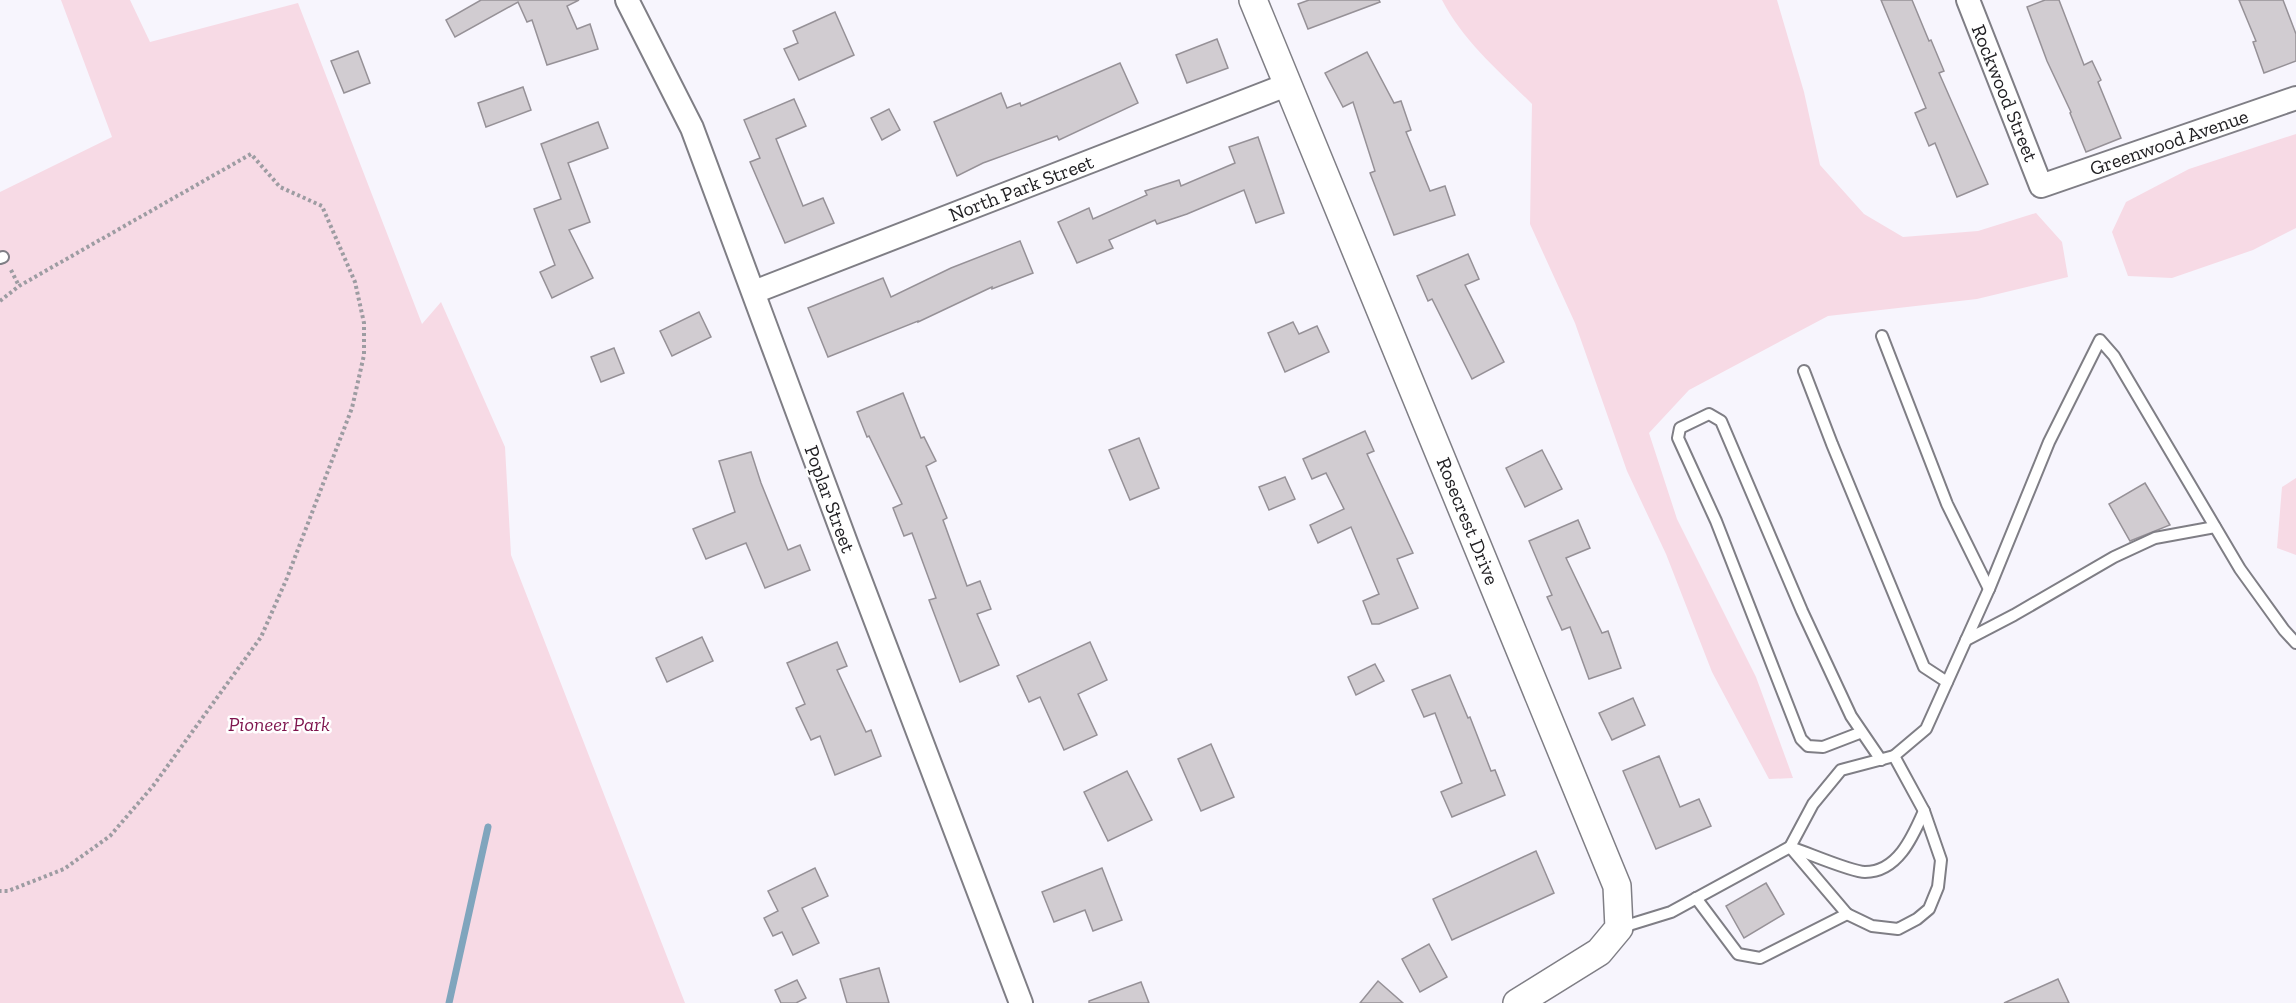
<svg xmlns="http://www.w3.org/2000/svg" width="2296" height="1003" viewBox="0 0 2296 1003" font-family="'Zilla Slab',serif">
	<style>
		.green { fill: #f7dae5 }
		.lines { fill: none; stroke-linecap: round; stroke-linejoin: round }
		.stream { stroke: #80a5bd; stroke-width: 7 }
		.building { fill: #d1ccd1; stroke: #969197; stroke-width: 1.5 }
		.service-casing { stroke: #7f7e85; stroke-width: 14 }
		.minor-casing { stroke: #7f7e85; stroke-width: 26 }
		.tertiary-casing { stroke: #7f7e85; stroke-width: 30 }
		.path { stroke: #9d9ca2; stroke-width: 4; stroke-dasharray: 3 3; stroke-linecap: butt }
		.service { stroke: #fff; stroke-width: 10 }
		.minor { stroke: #fff; stroke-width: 22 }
		.tertiary { stroke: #fff; stroke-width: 27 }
		.labels { text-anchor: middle; stroke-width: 5; stroke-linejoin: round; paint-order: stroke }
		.street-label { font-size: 20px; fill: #222124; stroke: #fff }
		.park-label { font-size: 20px; font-style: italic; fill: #7e144d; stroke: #fff }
	</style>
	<rect width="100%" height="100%" fill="#f7f5fd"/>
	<!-- green -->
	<g class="green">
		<path d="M 61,0 L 130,0 L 150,42 L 298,3 L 422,324 L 441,302 L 505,447 L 511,555 L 685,1003 L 0,1003 L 0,192 L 112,137 Z"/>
		<path d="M 1442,0 L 1777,0 L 1804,92 L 1820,165 L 1864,214 L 1903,237 L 1978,231 L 2036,213 L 2062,242 L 2068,277 L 1977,299 L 1828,316 L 1689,390 L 1649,433 L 1677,519 L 1756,677 L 1793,778 L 1769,779 L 1712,672 L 1666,554 L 1627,471 L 1575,323 L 1530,224 L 1532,104 C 1500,72 1463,41 1442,0 Z"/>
		<path d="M 2296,134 L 2296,228 L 2253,250 L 2172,278 L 2128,276 L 2112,232 L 2126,202 L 2189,169 Z"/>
		<path d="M 2296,478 L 2296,555 L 2277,548 L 2282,487 Z"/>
	</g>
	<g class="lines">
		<!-- stream -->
		<path class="stream" d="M 449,1003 L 488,827"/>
	</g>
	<!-- building -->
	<g class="building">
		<path d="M 481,0 L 579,0 L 567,6 L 577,29 L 590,24 L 598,49 L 547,65 L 532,20 L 527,22 L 518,2 L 455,37 L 446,20 Z"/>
		<path d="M 1309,0 L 1379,0 L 1380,2 L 1308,29 L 1298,4 Z"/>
		<path d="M 1881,0 L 1912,0 L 1929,41 L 1931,40 L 1944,71 L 1939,73 L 1988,184 L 1957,197 L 1935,143 L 1929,146 L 1915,113 L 1926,108 Z"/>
		<path d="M 2045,0 L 2059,0 L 2084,65 L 2092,61 L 2101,80 L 2098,82 L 2121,138 L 2086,152 L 2070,113 L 2071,112 L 2047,61 L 2027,7 Z"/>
		<path d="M 2239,0 L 2283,0 L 2296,34 L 2296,61 L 2264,73 L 2253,42 L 2256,41 Z"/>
		<path d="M 835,12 L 854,55 L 799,80 L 784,49 L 798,43 L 793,31 Z"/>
		<path d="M 1217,39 L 1228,68 L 1187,83 L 1176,55 Z"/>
		<path d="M 358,51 L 370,83 L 344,93 L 331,61 Z"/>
		<path d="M 1367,52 L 1394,103 L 1401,101 L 1411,130 L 1406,132 L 1430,191 L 1445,186 L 1455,215 L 1394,235 L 1370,173 L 1375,171 L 1353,102 L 1343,107 L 1325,73 Z"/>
		<path d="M 1120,63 L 1138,103 L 1059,140 L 1057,136 L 983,163 L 957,176 L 934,122 L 1001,93 L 1007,108 L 1020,103 L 1021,106 Z"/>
		<path d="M 523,87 L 531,110 L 486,127 L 478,103 Z"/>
		<path d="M 794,99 L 806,126 L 776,139 L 803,206 L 823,198 L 834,223 L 785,243 L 750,162 L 760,158 L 744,120 Z"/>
		<path d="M 889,109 L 900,130 L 882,140 L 871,118 Z"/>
		<path d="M 598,122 L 608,148 L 568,163 L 590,222 L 569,230 L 593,278 L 552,298 L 540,272 L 555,265 L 534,209 L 561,199 L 541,144 Z"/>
		<path d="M 1258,137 L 1284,213 L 1256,223 L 1244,190 L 1187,214 L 1157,224 L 1155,220 L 1109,240 L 1113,248 L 1077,263 L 1058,222 L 1089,208 L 1093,219 L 1147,195 L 1145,191 L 1179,180 L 1181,186 L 1235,163 L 1229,147 Z"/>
		<path d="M 1020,241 L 1033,273 L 992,289 L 992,287 L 918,322 L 918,321 L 828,357 L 808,308 L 883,278 L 891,297 L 951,268 Z"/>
		<path d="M 1468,254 L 1479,279 L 1465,285 L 1504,362 L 1472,379 L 1432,299 L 1428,301 L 1417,276 Z"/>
		<path d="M 699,312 L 711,337 L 672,356 L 660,331 Z"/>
		<path d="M 1293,322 L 1299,334 L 1317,326 L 1329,352 L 1285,372 L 1268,333 Z"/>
		<path d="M 614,348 L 624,373 L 601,382 L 591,357 Z"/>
		<path d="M 903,393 L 921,438 L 924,437 L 936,461 L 926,466 L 947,518 L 943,520 L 967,586 L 980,581 L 991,609 L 977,614 L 999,665 L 960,682 L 929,600 L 936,598 L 912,533 L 904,536 L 893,508 L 902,504 L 869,436 L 867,437 L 857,412 Z"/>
		<path d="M 1365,431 L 1374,451 L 1367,454 L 1413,553 L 1397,559 L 1418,608 L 1379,624 L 1372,624 L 1363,601 L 1379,594 L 1351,527 L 1318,543 L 1310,525 L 1344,509 L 1326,473 L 1312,479 L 1303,459 Z"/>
		<path d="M 1139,438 L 1159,488 L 1130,500 L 1109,450 Z"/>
		<path d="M 1542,450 L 1562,489 L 1525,507 L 1506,468 Z"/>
		<path d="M 751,452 L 761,483 L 788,550 L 800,545 L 810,570 L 765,588 L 746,543 L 706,559 L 693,529 L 735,512 L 719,461 Z"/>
		<path d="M 1285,477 L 1295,499 L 1269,510 L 1259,487 Z"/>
		<path d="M 2145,483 L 2170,525 L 2130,541 L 2109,504 Z"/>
		<path d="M 1578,520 L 1590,548 L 1566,558 L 1602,633 L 1608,631 L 1621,668 L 1589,679 L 1570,627 L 1562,630 L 1547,597 L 1552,595 L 1529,541 Z"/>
		<path d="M 702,637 L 713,661 L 667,682 L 656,658 Z"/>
		<path d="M 837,642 L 847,666 L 837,670 L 866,732 L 871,730 L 881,756 L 835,775 L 820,736 L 811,740 L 796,708 L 805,704 L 787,663 Z"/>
		<path d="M 1090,642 L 1107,680 L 1078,694 L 1097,735 L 1064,750 L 1040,697 L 1029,702 L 1017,676 Z"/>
		<path d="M 1375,664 L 1384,681 L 1356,695 L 1348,677 Z"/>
		<path d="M 1450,675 L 1468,718 L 1470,717 L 1491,771 L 1495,770 L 1505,795 L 1452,817 L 1441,792 L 1462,783 L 1435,713 L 1424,717 L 1412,690 Z"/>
		<path d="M 1633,698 L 1645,725 L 1612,740 L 1599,713 Z"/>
		<path d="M 1211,744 L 1234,797 L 1201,811 L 1178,759 Z"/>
		<path d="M 1659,756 L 1680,807 L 1699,799 L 1711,826 L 1656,849 L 1623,771 Z"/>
		<path d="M 1127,771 L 1152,820 L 1108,841 L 1084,792 Z"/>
		<path d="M 1536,851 L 1554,893 L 1452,940 L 1433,899 Z"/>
		<path d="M 815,868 L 828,896 L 802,908 L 819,943 L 793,955 L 782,932 L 773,936 L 764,918 L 778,911 L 768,891 Z"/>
		<path d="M 1102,868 L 1122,920 L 1093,931 L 1085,910 L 1054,922 L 1042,892 Z"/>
		<path d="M 1766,883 L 1784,914 L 1744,938 L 1726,906 Z"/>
		<path d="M 1429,944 L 1447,977 L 1420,992 L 1402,959 Z"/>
		<path d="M 879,968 L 889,1003 L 847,1003 L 840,979 Z"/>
		<path d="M 2058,979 L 2069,1003 L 2004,1003 Z"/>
		<path d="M 797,980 L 806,998 L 796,1003 L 781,1003 L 775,990 Z"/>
		<path d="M 1378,981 L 1403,1003 L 1360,1003 Z"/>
		<path d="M 1141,982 L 1149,1003 L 1089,1003 L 1089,1001 Z"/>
	</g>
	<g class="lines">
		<defs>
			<g id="service">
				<path d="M 0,258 L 3,257"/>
				<path d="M 1882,336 L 1947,504 L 1989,589"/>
				<path d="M 1804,371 L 1832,444 L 1924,667 L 1947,682"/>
				<path d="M 1966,640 L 2014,615 L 2114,557 L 2155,538 L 2215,527"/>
				<path d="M 1862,732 L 1823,747 L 1808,746 L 1801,739 L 1716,521 L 1678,438 L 1680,428 L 1709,414 L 1721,421 L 1802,611 L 1851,716 L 1881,760"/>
				<path d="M 1790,847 L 1847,914 L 1872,926 L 1898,929 L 1917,919 L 1929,909 L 1938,887 L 1941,860 L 1924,811 L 1894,756"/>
				<path d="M 1790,847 C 1806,852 1851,872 1865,872 C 1898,872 1913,836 1924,811"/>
				<path d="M 1696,898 L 1738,954 L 1760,958 L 1847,914"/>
				<path d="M 1619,928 L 1671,912 L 1790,847 L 1813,804 L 1841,770 L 1894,756 L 1926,729 L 1989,589 L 2049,442 L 2100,340 L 2114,356 L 2240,569 L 2284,630 L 2296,643"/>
			</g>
			<g id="minor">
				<path d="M 627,0 L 692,128 L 848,548 L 1021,1003"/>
				<path d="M 1968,0 L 2041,186 L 2296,98"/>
				<path d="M 754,292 L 1289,84"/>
			</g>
			<path id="tertiary" d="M 1253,0 L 1617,886 L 1619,928 L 1599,952 L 1517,1003"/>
		</defs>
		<!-- service casing -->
		<use href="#service" class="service-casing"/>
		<!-- minor casing -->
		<use href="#minor" class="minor-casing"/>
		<!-- tertiary casing -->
		<use href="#tertiary" class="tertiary-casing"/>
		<!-- path -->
		<g class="path">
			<path d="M 11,270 L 19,286"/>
			<path d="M 0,301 L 19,286 L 251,154 L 280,187 L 322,206 L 355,282 L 364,323 L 364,355 L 352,408 L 287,578 L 261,637 L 153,786 L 110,836 L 64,869 L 8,891 L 0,891"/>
		</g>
		<!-- service -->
		<use href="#service" class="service"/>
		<!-- minor -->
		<use href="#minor" class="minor"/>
		<!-- tertiary -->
		<use href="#tertiary" class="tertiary"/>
	</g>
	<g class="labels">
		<!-- street labels -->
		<g class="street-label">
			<text transform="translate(2005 93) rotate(68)" y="7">Rockwood Street</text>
			<text transform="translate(2169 142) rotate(-19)" y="7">Greenwood Avenue</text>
			<text transform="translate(1021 188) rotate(-21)" y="7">North Park Street</text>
			<text transform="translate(830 499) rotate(70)" y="7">Poplar Street</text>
			<text transform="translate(1468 521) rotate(68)" y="7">Rosecrest Drive</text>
		</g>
		<!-- park labels -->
		<g class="park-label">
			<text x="279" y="731">Pioneer Park</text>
		</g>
	</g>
</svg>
